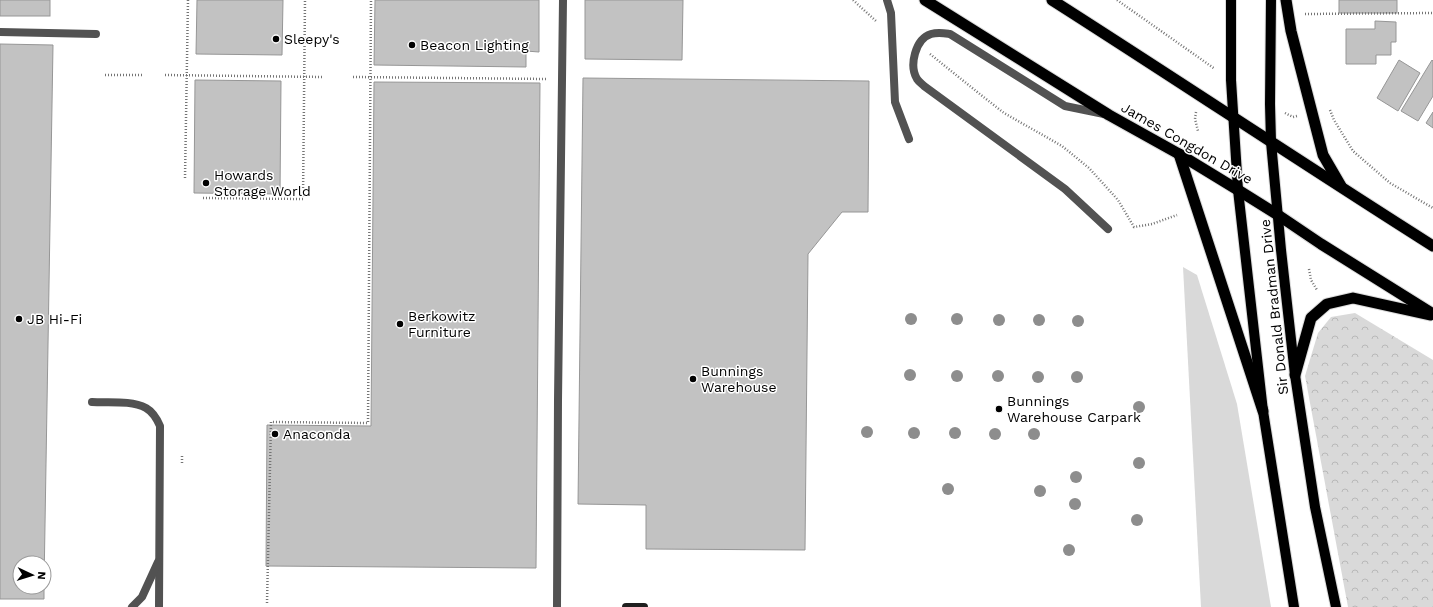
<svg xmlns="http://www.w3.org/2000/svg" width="1433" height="607" viewBox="0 0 1433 607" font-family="'Work Sans',sans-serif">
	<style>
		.green { fill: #d9d9d9 }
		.forest { fill: url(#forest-crowns) }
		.building { fill: #c2c2c2; stroke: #969696 }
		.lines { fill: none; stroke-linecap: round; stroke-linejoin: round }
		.primary-casing { stroke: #dbdbdb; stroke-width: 12 }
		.trunk-casing { stroke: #dbdbdb; stroke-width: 13 }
		.path { stroke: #747474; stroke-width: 2.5; stroke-dasharray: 1 2; stroke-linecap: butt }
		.service { stroke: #525252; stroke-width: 8 }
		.secondary { stroke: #1f1f1f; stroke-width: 8 }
		.primary { stroke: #000; stroke-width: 10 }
		.trunk { stroke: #000; stroke-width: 11 }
		.tree { fill: #8d8d8d }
		.poi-dot { fill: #000; stroke: #fff; stroke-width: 1.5 }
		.labels { text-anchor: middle; stroke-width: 3; stroke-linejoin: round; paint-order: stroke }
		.poi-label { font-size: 14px; fill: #000; stroke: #fff; text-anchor: start }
		.street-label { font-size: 14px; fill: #000; stroke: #fff }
	</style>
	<defs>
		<pattern id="forest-crowns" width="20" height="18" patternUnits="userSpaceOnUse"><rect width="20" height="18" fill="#d9d9d9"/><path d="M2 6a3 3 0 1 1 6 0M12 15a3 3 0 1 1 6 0" fill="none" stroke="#b8b8b8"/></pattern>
	</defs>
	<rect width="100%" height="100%" fill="#fff"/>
	<!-- green -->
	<path class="green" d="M 1183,267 L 1197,275 L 1237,404 L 1271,607 L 1201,607 Z"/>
	<!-- forest -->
	<path class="forest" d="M 1355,313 L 1433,360 L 1433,607 L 1348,607 L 1305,376 L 1318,333 L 1331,317 Z"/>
	<!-- building -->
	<g class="building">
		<rect x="0" y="0" width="50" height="16"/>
		<path d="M 197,0 L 283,0 L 282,55 L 196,54 Z"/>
		<path d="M 375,0 L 539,0 L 539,52 L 526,51 L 526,67 L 374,65 Z"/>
		<path d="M 585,0 L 683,0 L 682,60 L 585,59 Z"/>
		<rect x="1339" y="0" width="58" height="13"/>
		<path d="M 1375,21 L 1396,22 L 1396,42 L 1391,42 L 1391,55 L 1376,55 L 1376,64 L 1346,64 L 1346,29 L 1375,29 Z"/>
		<path d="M 0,44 L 53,45 L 44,585 L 44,563 L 20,563 L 20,587 L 44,587 L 44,599 L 0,599 Z"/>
		<path d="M 1399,60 L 1420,73 L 1398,111 L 1377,98 Z"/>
		<path d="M 1432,60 L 1433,61 L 1433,96 L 1418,121 L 1401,111 Z"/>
		<path d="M 583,78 L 869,81 L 868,212 L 842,212 L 808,254 L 805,550 L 646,549 L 646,505 L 578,504 Z"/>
		<path d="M 195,80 L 281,81 L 280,194 L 194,193 Z"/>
		<path d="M 374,82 L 540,83 L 536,568 L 266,566 L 267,425 L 371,426 Z"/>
		<path d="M 1433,112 L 1433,128 L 1426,123 Z"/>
	</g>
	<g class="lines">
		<defs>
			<g id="primary">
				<path d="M 1231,0 L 1231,80 L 1238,190 L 1263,411 L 1294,607"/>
				<path d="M 1271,0 L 1270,104 L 1271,142 L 1281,250 L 1295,375 L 1315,507 L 1336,607"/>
			</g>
			<g id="trunk">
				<path d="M 925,0 L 1109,115 L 1179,154 L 1238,190 L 1278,215 L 1321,244 L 1433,314"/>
				<path d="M 1052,0 C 1179,81 1305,165 1433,246"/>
				<path d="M 1286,0 L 1291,31 L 1323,155 L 1341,186"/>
				<path d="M 1179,154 L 1263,411"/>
				<path d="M 1295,375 L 1311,318 L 1327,304 L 1353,298 L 1430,315"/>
			</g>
		</defs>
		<!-- primary casing -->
		<use href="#primary" class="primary-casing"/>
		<!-- trunk casing -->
		<use href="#trunk" class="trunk-casing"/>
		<!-- path -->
		<g class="path">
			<path d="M 853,0 L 877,22"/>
			<path d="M 1117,0 L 1215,69"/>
			<path d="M 1305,14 L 1433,13"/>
			<path d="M 930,54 L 981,95 L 1004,113 L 1062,146 L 1089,168 L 1118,200 L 1134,227 L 1152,224 L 1177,215"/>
			<path d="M 105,75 L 142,75"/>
			<path d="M 165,75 L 323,77"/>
			<path d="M 353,77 L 547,79"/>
			<path d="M 1330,110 L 1334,120 L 1353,151 L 1390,183 L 1433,208"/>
			<path d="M 1196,112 L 1195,119 L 1198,131"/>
			<path d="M 1285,113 L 1293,117 L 1297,116"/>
			<path d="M 185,178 L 188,0"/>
			<path d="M 203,198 L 303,199 L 305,0"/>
			<path d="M 1309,269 L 1311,280 L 1317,290"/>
			<path d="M 182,456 L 182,465"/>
			<path d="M 267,603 L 271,422 L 368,423 L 371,0"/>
		</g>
		<!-- service -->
		<g class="service">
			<path d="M 887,0 L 891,13 L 895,102 L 909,139"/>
			<path d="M 0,32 L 96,34"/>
			<path d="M 1104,114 L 1065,106 L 950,34 C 943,33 938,32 931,34 C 915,39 909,66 917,79 C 919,82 922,84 924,86 L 1065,189 L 1108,229"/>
			<path d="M 92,402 C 109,403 131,400 146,408 C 153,412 157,419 160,426 L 159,607"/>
			<path d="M 132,607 L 142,597 L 158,562"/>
			<path d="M 557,607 L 558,400 L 563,0"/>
		</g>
		<!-- secondary -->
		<path class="secondary" d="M 626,607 L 644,607"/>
		<!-- primary -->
		<use href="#primary" class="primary"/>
		<!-- trunk -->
		<use href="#trunk" class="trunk"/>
	</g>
	<!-- trees -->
	<g class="tree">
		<circle cx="911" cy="319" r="6"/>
		<circle cx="957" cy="319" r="6"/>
		<circle cx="999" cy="320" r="6"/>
		<circle cx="1039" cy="320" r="6"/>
		<circle cx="1078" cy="321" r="6"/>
		<circle cx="910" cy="375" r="6"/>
		<circle cx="957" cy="376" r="6"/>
		<circle cx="998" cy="376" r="6"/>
		<circle cx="1038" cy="377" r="6"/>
		<circle cx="1077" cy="377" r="6"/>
		<circle cx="1139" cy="407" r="6"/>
		<circle cx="867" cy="432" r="6"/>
		<circle cx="914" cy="433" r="6"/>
		<circle cx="955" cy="433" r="6"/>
		<circle cx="995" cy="434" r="6"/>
		<circle cx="1034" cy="434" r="6"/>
		<circle cx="1139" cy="463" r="6"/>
		<circle cx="1076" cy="477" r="6"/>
		<circle cx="948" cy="489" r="6"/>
		<circle cx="1040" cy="491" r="6"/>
		<circle cx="1075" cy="504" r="6"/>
		<circle cx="1137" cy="520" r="6"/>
		<circle cx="1069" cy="550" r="6"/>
	</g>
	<!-- markers -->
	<g class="poi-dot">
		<circle cx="276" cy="39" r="4"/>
		<circle cx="412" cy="45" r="4"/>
		<circle cx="206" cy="183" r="4"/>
		<circle cx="19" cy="319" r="4"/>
		<circle cx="400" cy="324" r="4"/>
		<circle cx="693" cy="379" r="4"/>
		<circle cx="999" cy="409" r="4"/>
		<circle cx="275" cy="434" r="4"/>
	</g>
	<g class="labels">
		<!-- poi labels -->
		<g class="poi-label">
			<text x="284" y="44">Sleepy's</text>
			<text x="420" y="50">Beacon Lighting</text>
			<text x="214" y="180">Howards<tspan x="214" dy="16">Storage World</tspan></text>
			<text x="408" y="321">Berkowitz<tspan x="408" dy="16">Furniture</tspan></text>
			<text x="27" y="324">JB Hi-Fi</text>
			<text x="701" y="376">Bunnings<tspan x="701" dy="16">Warehouse</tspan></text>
			<text x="1007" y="406">Bunnings<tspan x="1007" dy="16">Warehouse Carpark</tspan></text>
			<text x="283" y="439">Anaconda</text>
		</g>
		<!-- street labels -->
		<g class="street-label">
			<text transform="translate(1187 143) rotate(30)" y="5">James Congdon Drive</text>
			<text transform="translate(1274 307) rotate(-96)" y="5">Sir Donald Bradman Drive</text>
		</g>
	</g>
	<!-- north arrow -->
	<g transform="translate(32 575) rotate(94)"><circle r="19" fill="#ffffff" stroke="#999999"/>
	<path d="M0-3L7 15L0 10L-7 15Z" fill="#000000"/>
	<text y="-6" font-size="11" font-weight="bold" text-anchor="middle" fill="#000000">N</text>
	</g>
</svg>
